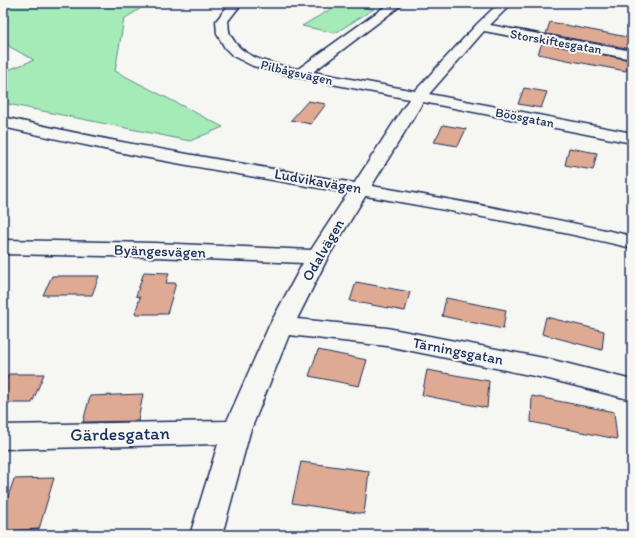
<svg xmlns="http://www.w3.org/2000/svg" width="635" height="538" viewBox="0 0 635 538" font-family="Itim,sans-serif">
	<style>
		.green { fill: #a5ebb7; stroke: #608d8a }
		.building { fill: #dfaa93; stroke: #1b2f5e }
		.lines { fill: none; stroke-linecap: round; stroke-linejoin: round }
		.street-casing { stroke: #1b2f5e; stroke-width: 3 }
		.secondary-casing { stroke: #1b2f5e; stroke-width: 3 }
		.street { fill: #f6f6f2; fill-rule: evenodd }
		.secondary { fill: #f6f6f2; fill-rule: evenodd }
		.labels { text-anchor: middle; stroke-width: 4; stroke-linejoin: round; paint-order: stroke }
		.far-street-label { font-size: 13px; fill: #1b2f5e; stroke: #f6f6f2 }
		.street-label { font-size: 15px; fill: #1b2f5e; stroke: #f6f6f2 }
		.near-street-label { font-size: 18px; fill: #1b2f5e; stroke: #f6f6f2 }
	</style>
	<rect width="100%" height="100%" fill="#f6f6f2"/>
	<filter id="ink" filterUnits="userSpaceOnUse"><feTurbulence type="fractalNoise" baseFrequency=".025" numOctaves="2"/><feDisplacementMap in="SourceGraphic" scale="8" xChannelSelector="R" yChannelSelector="G"/><feConvolveMatrix kernelMatrix="1 2 1 2 8 2 1 2 1" color-interpolation-filters="sRGB"/></filter>
	<g filter="url(#ink)">
		<!-- green -->
		<g class="green">
			<path d="M 9,3 L 149,3 L 124,19 L 115,71 L 223,127 L 190,141 L 3,103 L 3,72 L 34,60 L 10,47 L 3,36 L 3,5 Z"/>
			<path d="M 341,3 L 374,9 L 335,33 L 302,26 Z"/>
		</g>
		<!-- building -->
		<g class="building">
			<path d="M 550,22 L 632,38 L 632,49 L 546,34 Z"/>
			<path d="M 542,43 L 630,60 L 626,71 L 577,62 L 538,54 Z"/>
			<path d="M 524,88 L 547,92 L 541,108 L 518,104 Z"/>
			<path d="M 308,101 L 326,104 L 311,124 L 291,120 Z"/>
			<path d="M 443,125 L 466,129 L 458,146 L 434,142 Z"/>
			<path d="M 569,148 L 597,153 L 593,170 L 565,165 Z"/>
			<path d="M 144,272 L 169,273 L 166,283 L 176,283 L 167,314 L 135,314 L 140,297 L 136,296 Z"/>
			<path d="M 52,276 L 99,276 L 92,295 L 43,295 Z"/>
			<path d="M 356,282 L 410,292 L 405,311 L 350,301 Z"/>
			<path d="M 446,298 L 506,310 L 503,329 L 442,316 Z"/>
			<path d="M 546,317 L 604,331 L 602,350 L 542,334 Z"/>
			<path d="M 318,350 L 367,360 L 359,386 L 309,376 Z"/>
			<path d="M 427,370 L 489,381 L 487,408 L 422,395 Z"/>
			<path d="M 9,374 L 44,374 L 32,403 L 3,403 L 3,387 Z"/>
			<path d="M 143,394 L 138,421 L 83,422 L 90,396 Z"/>
			<path d="M 532,396 L 614,412 L 617,439 L 531,422 Z"/>
			<path d="M 301,462 L 369,471 L 364,514 L 292,503 Z"/>
			<path d="M 54,478 L 39,529 L 3,531 L 3,511 L 14,479 Z"/>
		</g>
		<g class="lines">
			<defs>
				<path id="street" d="M 230,3 L 242,3 L 228,21 C 229,26 228,32 231,36 C 243,60 275,64 298,69 L 390,3 L 404,3 L 313,72 L 415,91 L 477,24 L 499,3 L 512,3 L 490,25 L 632,51 L 632,59 L 484,31 L 429,94 L 632,133 L 632,143 L 423,102 L 328,257 L 297,319 L 387,328 L 549,359 L 632,380 L 632,400 L 549,379 L 387,346 L 289,335 L 250,432 L 222,535 L 190,535 L 218,444 L 3,449 L 3,425 L 227,421 L 269,326 L 303,263 L 155,257 L 3,254 L 3,240 L 155,243 L 311,250 L 409,99 L 301,78 L 253,66 L 233,56 L 225,48 L 217,34 L 216,21 Z"/>
				<path id="secondary" d="M 3,117 C 48,127 93,137 138,145 C 303,176 469,199 632,236 L 632,248 C 469,210 303,187 138,156 C 93,147 48,137 3,127 Z"/>
			</defs>
			<!-- street casing -->
			<use href="#street" class="street-casing"/>
			<!-- secondary casing -->
			<use href="#secondary" class="secondary-casing"/>
			<!-- street -->
			<use href="#street" class="street"/>
			<!-- secondary -->
			<use href="#secondary" class="secondary"/>
		</g>
	</g>
	<g class="labels">
		<!-- far-street labels -->
		<g class="far-street-label">
			<text transform="translate(556 41) rotate(10)" y="5">Storskiftesgatan</text>
			<text transform="translate(297 72) rotate(13)" y="5">Pilbågsvägen</text>
			<text transform="translate(525 117) rotate(11)" y="5">Böösgatan</text>
		</g>
		<!-- street labels -->
		<g class="street-label">
			<text transform="translate(318 181) rotate(10)" y="5">Ludvikavägen</text>
			<text transform="translate(323 250) rotate(-60)" y="5">Odalvägen</text>
			<text transform="translate(160 251) rotate(2)" y="5">Byängesvägen</text>
			<text transform="translate(458 351) rotate(11)" y="5">Tärningsgatan</text>
		</g>
		<!-- near-street labels -->
		<g class="near-street-label">
			<text transform="translate(120 434) rotate(-1)" y="6">Gärdesgatan</text>
		</g>
	</g>
	<!-- margin -->
	<rect width="635" height="538" fill="none" stroke="#f6f6f2" stroke-width="16"/>
	<rect x="8" y="8" width="619" height="522" fill="none" stroke="#1b2f5e" stroke-width="1.5" filter="url(#ink)"/>
</svg>
